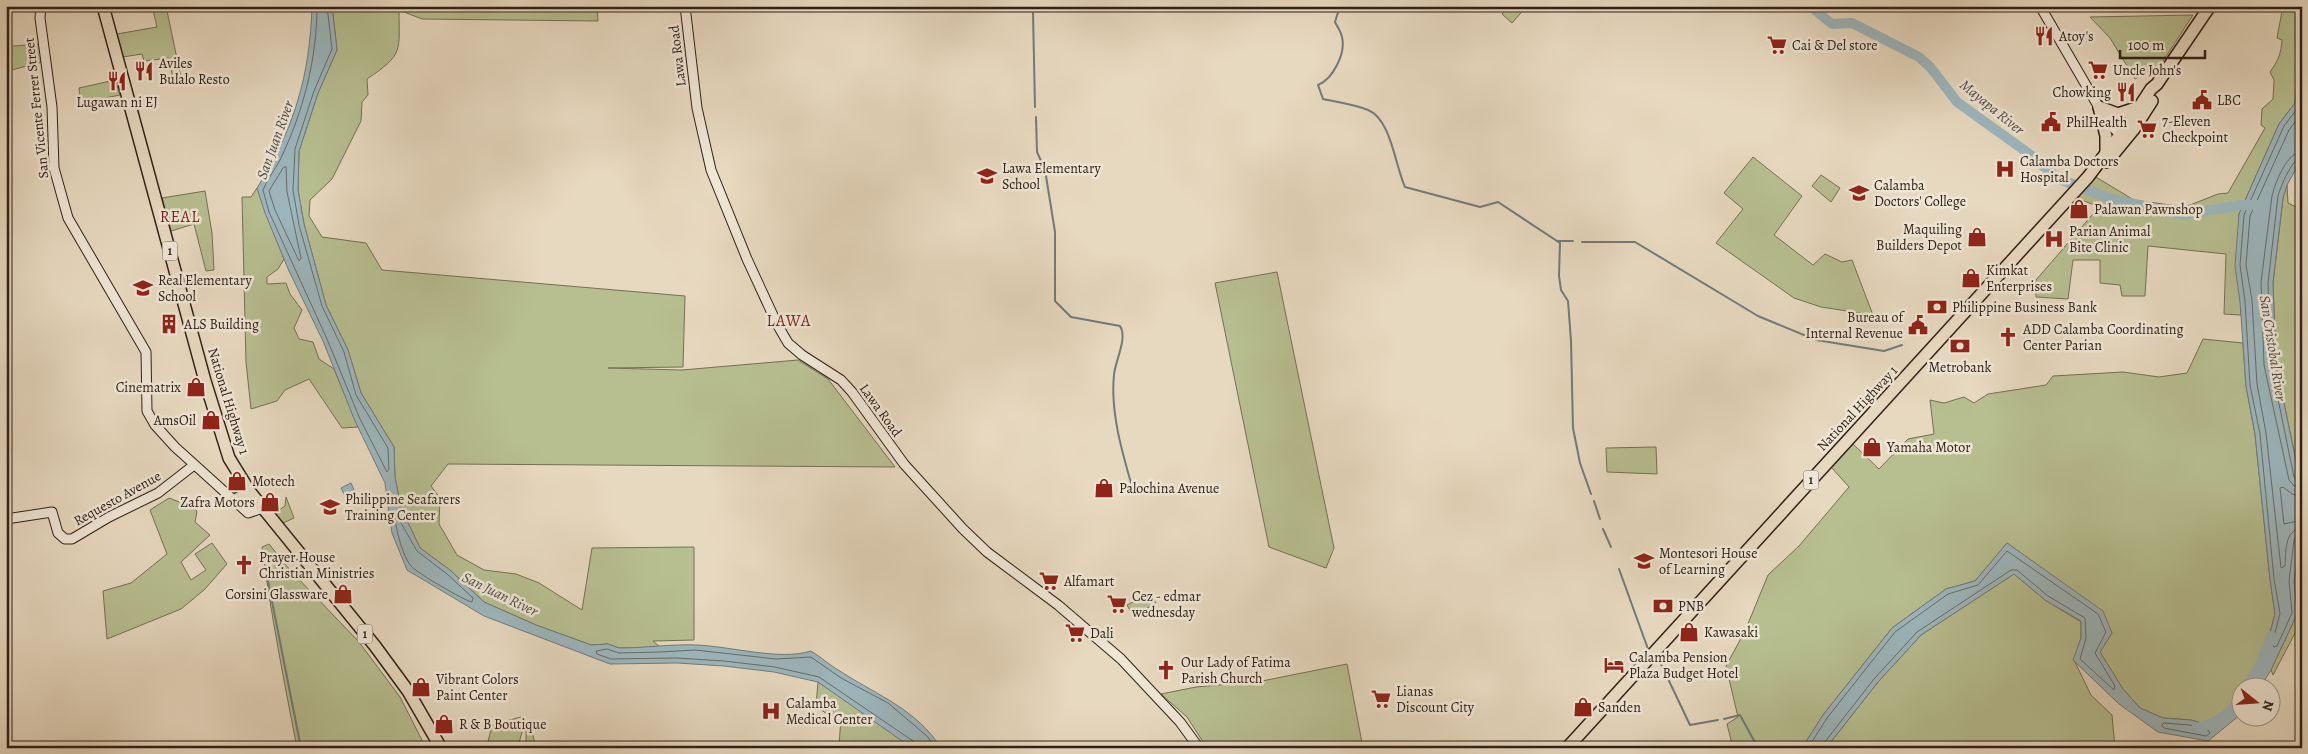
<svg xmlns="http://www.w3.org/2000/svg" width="2308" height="754" viewBox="0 0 2308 754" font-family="Alegreya,serif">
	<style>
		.green { fill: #b7bf91; stroke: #747054 }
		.water { fill: #9db7be; stroke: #717b7b }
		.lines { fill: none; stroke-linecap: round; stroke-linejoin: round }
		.shore { stroke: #666c6a; stroke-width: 1 }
		.stream { stroke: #717b7b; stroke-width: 2 }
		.river { stroke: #9db7be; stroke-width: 10 }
		.secondary-casing { stroke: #302017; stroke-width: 11 }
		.highway-casing { stroke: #302017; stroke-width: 14 }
		.secondary { stroke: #efe6d6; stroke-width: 9 }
		.highway { stroke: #e7d9c0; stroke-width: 11 }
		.labels { text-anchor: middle; stroke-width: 5; stroke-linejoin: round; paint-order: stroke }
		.shield { fill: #efe6d6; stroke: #695b50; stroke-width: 1 }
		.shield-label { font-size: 12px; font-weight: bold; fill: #302017 }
		.poi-label { font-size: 14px; fill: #302017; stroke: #efe6d6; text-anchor: start }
		.street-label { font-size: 14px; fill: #302017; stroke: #efe6d6 }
		.water-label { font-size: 15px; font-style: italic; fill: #514d49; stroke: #efe6d6 }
		.quarter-label { font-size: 16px; letter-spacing: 1px; fill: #7a1f14; stroke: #efe6d6 }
	</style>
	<rect width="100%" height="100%" fill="#e7d9c0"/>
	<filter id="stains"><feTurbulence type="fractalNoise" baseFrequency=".004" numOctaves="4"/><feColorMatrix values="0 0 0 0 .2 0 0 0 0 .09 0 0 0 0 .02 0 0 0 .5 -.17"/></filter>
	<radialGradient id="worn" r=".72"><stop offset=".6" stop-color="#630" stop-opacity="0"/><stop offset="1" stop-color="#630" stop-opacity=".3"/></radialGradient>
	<!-- green -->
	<g class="green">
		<path d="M 152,6 L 166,6 L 181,78 L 173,79 L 169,58 L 144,61 L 142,54 L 123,57 L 117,34 L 157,27 Z"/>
		<path d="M 332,6 L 597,6 L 598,21 L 422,19 L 399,10 C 399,52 404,54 367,79 L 368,95 L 362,102 L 361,121 L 332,179 L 310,200 L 309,216 L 322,237 L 366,243 L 382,270 L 685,296 L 683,367 L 608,368 L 682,370 L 798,360 L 828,379 L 895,467 L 448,464 L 431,486 L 440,498 L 439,524 L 457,555 L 484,570 L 516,574 L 539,583 L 582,610 L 592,548 L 694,547 L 694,640 L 653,641 L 660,647 L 619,648 L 608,644 L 591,645 L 536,625 L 484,602 L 450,570 L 420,548 L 401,508 L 395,477 L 394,447 L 361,393 L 348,350 L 326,305 L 304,224 L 298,190 L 299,151 L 318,93 L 337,50 Z"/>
		<path d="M 1508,6 L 1527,6 L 1512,23 L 1502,14 Z"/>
		<path d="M 2283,6 L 2302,6 L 2302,45 L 2295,103 L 2279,124 L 2239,214 L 2241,315 L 2224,314 L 2226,254 L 2148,246 L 2145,296 L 2122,296 L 2120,285 L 2100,283 L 2100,260 L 2073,260 L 2068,299 L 2036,297 L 2036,280 L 2099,207 L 2077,198 L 2096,177 L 2134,200 L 2185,207 L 2218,194 L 2228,193 L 2265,128 L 2261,125 L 2262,109 L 2273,99 L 2274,80 L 2270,72 C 2278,61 2281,54 2282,40 L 2277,38 Z"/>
		<path d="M 2193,15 L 2156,72 L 2152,69 L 2135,79 L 2110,38 L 2090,17 Z"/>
		<path d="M 41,44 L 42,62 L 8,71 L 6,49 L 13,46 Z"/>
		<path d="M 115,80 L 120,95 L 81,103 L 79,88 Z"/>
		<path d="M 1753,157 L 1802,196 L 1774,235 L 1813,265 L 1825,254 L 1842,262 L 1852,260 L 1873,315 L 1821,307 L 1794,298 L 1716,243 L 1743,209 L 1724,193 Z"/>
		<path d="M 1821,175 L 1840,188 L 1831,202 L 1812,186 Z"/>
		<path d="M 2287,185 L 2288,203 L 2296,207 L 2302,189 L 2302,264 L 2297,265 L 2302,311 L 2302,490 L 2276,364 L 2273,283 L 2283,198 Z"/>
		<path d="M 257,188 L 284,259 L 278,269 L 267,277 L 267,284 L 286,283 L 290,294 L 302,310 L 294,328 L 299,339 L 313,342 L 319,359 L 334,369 L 358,427 L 342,428 L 309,379 L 285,390 L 277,401 L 251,409 L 246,362 L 242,197 L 251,197 Z"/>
		<path d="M 205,191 L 212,233 L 214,270 L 206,271 L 194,224 L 171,231 L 162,198 Z"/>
		<path d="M 1277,272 L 1334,548 L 1326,568 L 1269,547 L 1215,283 Z"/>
		<path d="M 2203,339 L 2243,343 L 2246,386 L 2255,434 L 2270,579 L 2275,614 L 2260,671 L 2249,686 L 2240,686 C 2240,706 2227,715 2212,726 L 2191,720 L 2163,718 L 2140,708 L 2123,689 L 2100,652 L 2112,633 L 2054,577 L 2007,543 L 1975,581 L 1946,589 L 1892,628 L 1823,715 L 1802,748 L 1733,748 L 1727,724 L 1738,717 L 1726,666 L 1745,631 L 1768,575 L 1799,546 L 1849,487 L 1831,467 L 1852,443 L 1879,469 L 1908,439 L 1934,434 L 1930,400 L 1944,403 L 1964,397 L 1974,403 L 1988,394 L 2046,385 L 2053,376 L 2123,372 L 2159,377 L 2187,373 Z"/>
		<path d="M 1656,447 L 1657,474 L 1607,472 L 1606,448 Z"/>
		<path d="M 286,497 L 294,518 L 283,523 L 270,508 L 274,505 L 279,510 L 285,506 Z"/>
		<path d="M 169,498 L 195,508 L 197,512 L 195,522 L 210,535 L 181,562 L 191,580 L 206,570 L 195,554 L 212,543 L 227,564 L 204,590 L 181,609 L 107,639 L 103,591 L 131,583 L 167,554 L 150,510 Z"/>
		<path d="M 2302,519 L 2302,620 L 2273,675 L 2271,670 L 2297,614 L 2294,581 Z"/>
		<path d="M 269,544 L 290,570 L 359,642 L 400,697 L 426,748 L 297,748 C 284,681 271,615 262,547 Z"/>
		<path d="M 2014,574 L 2045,600 L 2081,622 L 2081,638 L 2074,660 L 2091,695 L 2112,715 L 2115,748 L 1826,748 L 1878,682 L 1921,635 Z"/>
		<path d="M 1150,593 L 1156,603 L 1133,616 L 1127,605 Z"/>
		<path d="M 1347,664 L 1363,748 L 1207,748 L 1187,717 L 1161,694 L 1196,687 L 1262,681 Z"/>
		<path d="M 818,682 L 910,745 L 912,748 L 835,748 L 839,746 L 841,718 L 831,717 L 816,706 Z"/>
		<path d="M 521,717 L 523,729 L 518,746 L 526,747 L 526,727 L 531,728 L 536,747 L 545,748 L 485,748 L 487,746 L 492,725 Z"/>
	</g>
	<!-- water -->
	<g class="water">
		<path d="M 312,6 L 332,6 L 337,50 L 318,93 L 299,151 L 298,190 L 304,224 L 326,305 L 348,350 L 361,393 L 394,447 L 395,477 L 401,508 L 420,548 L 450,570 L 484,602 L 536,625 L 591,645 L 608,644 L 619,648 C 644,648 671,644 696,645 C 730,646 779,661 811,651 C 822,658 832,667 843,673 C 879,696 917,710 941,748 L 912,748 L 818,682 L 774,672 L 724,666 L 677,663 L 610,664 L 484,616 L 407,570 L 392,533 L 385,483 L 355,421 L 323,341 L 289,271 L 265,213 L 257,188 C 294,129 310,76 312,6 Z"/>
		<path d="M 2302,45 L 2302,158 L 2287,185 L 2283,198 L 2273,283 L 2276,364 L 2301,486 L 2302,519 L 2294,581 L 2297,614 L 2271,670 L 2261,686 L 2249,686 L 2260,671 L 2275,614 L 2270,579 L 2255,434 L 2246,386 L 2240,302 L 2235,266 L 2239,214 L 2279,124 L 2295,103 Z"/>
		<path d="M 351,483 L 358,499 L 349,504 L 341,488 Z"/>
		<path d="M 2007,543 L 2103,611 L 2112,633 L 2100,652 L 2123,689 L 2140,708 L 2163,718 L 2191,720 L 2212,726 L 2229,714 L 2240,698 L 2240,715 L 2208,741 L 2158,732 L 2119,704 L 2073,660 L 2081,638 L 2081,621 L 2045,600 L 2014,574 L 1921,635 L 1878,682 L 1826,748 L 1802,748 L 1823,715 L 1892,628 L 1946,589 L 1975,581 Z"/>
	</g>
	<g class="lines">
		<!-- shore -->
		<g class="shore">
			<path d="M 317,6 C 317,60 303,112 280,160 C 275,170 267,179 263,190 L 269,212 L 327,339 L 360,419 L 387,472 L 389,469 L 388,448 L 356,395 L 344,352 L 322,306 L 299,225 L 293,190 L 295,149 L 314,91 L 332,49 L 327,6"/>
			<path d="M 2302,93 L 2300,105 L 2284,126 L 2244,215 L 2240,265 L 2245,301 L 2250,385 L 2260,434 L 2274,579 L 2280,613 L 2272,644 L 2274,647 L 2277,646 L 2292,613 L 2289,581 L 2294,540 L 2297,535 L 2302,534"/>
			<path d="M 2302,113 L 2289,130 L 2250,216 L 2246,265 L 2252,300 L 2257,384 L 2266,433 L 2281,568 L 2285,566 C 2286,553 2284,529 2302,528"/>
			<path d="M 2302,151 C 2287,152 2275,183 2272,196 L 2261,282 L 2264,365 L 2289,480 L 2294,486 L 2302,488"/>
			<path d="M 2302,157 C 2292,158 2281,186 2278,196 L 2268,283 L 2271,365 L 2294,477 L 2297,481 L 2302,482"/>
			<path d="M 286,167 L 287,192 L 301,258 L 299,261 L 275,210 L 269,191 L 283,168 Z"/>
			<path d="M 2302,496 L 2292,494 L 2283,487 L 2280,488 L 2284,524 L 2302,520"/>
			<path d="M 397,516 L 417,551 L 447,574 L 473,598 L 472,602 C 465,601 417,573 411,566 C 403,557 396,530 395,518 Z"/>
			<path d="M 2164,723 L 2190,725 L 2208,730 L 2210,733 L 2206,736 L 2164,728 L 2162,726 Z"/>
			<path d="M 915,748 L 913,741 L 819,677 L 775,667 L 724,661 L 677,658 L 611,659 L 597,654 L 596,651 L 607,649 L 619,653 L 660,652 L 695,650 L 776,659 L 811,657 L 841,678 L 888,703 L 928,737 L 935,748"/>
			<path d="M 1808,748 L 1827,718 L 1895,632 L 1948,594 L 1978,585 L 2007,551 L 2098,614 L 2106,632 L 2095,653 L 2115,686 L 2114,690 L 2080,659 L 2086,638 L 2085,618 L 2048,596 L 2017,570 L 2011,570 L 1917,632 L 1874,679 L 1824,743 L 1822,748"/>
		</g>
		<!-- stream -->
		<g class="stream">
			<path d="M 1340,6 L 1335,22 C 1337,26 1341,32 1342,37 C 1346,53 1333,79 1318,85 L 1323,99 C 1337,102 1354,104 1368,110 C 1391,119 1395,165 1405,187 L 1480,207 L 1498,202 L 1560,243 L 1559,276 L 1561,290 L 1568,301 L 1571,341 L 1573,428 L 1580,463 L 1591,494"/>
			<path d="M 1033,13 L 1035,107"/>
			<path d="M 1036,117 L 1037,152 L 1042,163"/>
			<path d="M 1046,176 L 1055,232 L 1055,301 L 1071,317 L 1120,326 C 1128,338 1115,361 1114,375 C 1110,413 1123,455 1133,490"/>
			<path d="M 1557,241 L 1573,241"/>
			<path d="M 1582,242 L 1635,242 L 1758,316 L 1816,340 L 1884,351 L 1902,345"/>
			<path d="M 1594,501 L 1600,519"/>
			<path d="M 1603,529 L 1611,547"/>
			<path d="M 265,566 L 301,748"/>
			<path d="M 1619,569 L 1648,649"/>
			<path d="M 1660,662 L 1690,725 L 1718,720"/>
			<path d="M 1724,719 L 1740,715 L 1758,748"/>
		</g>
		<!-- river -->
		<g class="river">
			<path d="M 1810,6 L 1832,24 L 1852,23 L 1919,57 L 1931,68 L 1957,102 L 2028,153 L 2059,179 L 2112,199 L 2184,215 L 2241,205 L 2257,205"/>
			<path d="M 2247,686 L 2261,663 L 2271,636"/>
			<path d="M 2196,728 C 2217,723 2230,715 2240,697"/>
		</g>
		<defs>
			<g id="secondary">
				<path d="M 41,6 L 40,18 L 52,107 L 54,168 L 68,218 L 146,352 L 147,411 L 155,425 L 175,447 L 248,513 L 263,508"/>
				<path d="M 685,6 L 697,108 L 711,170 L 747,259 L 777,324 L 788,343 L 802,355 L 841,380 L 852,392 L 904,464 L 963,529 L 987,552 L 1058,605 L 1121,659 L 1180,722 L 1199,748"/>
				<path d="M 2040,6 L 2108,123 L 2124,138"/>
				<path d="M 2103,111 L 2128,131"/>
				<path d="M 6,519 L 52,512 L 58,533 L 65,539 L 72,539 L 109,517 L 158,493 L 194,465"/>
			</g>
			<g id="highway">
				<path d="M 103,6 L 205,381 L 229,458 L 250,492 L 375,646 L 408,691 L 441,748"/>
				<path d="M 2099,107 L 2106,136 L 2106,151"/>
				<path d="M 2099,107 L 2118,114 L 2139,107"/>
				<path d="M 2107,162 L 2134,129 L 2152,101"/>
				<path d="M 233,501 L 250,492"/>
				<path d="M 1567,748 L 2088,177 L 2128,124 L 2151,89 L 2157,84 L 2210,6"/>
			</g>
		</defs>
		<!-- secondary casing -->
		<use href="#secondary" class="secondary-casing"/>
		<!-- highway casing -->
		<use href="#highway" class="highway-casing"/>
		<!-- secondary -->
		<use href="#secondary" class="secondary"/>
		<!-- highway -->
		<use href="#highway" class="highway"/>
	</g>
	<!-- icons -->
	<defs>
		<symbol id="restaurant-bare" viewBox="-9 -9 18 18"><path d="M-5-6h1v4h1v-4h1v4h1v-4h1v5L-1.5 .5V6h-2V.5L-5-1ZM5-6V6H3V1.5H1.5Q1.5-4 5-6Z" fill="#8f2418" stroke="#efe6d6" stroke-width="2.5" paint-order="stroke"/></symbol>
		<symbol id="supermarket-bare" viewBox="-9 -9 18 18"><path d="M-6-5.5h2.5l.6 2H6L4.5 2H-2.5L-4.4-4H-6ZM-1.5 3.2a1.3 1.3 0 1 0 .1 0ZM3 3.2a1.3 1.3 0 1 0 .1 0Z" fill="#8f2418" stroke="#efe6d6" stroke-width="2.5" paint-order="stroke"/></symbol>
		<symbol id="civic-bare" viewBox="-9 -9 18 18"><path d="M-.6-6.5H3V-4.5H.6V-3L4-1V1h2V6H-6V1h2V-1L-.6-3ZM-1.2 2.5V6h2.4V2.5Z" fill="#8f2418" stroke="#efe6d6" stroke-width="2.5" paint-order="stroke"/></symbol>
		<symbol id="hospital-bare" viewBox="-9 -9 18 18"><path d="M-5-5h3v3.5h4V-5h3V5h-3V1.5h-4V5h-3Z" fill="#8f2418" stroke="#efe6d6" stroke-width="2.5" paint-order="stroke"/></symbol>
		<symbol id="school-bare" viewBox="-9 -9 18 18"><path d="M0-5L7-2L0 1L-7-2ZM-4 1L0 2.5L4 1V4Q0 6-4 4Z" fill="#8f2418" stroke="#efe6d6" stroke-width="2.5" paint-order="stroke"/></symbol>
		<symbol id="university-bare" viewBox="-9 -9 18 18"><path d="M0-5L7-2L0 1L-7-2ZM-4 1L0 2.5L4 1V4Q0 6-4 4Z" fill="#8f2418" stroke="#efe6d6" stroke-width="2.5" paint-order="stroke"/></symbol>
		<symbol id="shop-bare" viewBox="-9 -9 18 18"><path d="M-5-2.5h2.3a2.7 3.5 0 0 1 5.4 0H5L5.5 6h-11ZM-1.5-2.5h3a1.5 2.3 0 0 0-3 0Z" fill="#8f2418" stroke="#efe6d6" stroke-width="2.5" paint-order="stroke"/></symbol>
		<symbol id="bank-bare" viewBox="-9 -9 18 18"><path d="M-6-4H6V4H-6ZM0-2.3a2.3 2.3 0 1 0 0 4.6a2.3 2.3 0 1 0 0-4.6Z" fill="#8f2418" stroke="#efe6d6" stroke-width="2.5" paint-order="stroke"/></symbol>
		<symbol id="building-bare" viewBox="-9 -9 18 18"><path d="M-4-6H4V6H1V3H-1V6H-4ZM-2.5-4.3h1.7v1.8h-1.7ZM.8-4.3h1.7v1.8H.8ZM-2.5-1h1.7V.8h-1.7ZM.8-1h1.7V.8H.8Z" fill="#8f2418" stroke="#efe6d6" stroke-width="2.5" paint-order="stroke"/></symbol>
		<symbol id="church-bare" viewBox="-9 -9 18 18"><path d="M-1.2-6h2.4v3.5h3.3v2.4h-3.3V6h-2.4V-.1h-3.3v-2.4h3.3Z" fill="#8f2418" stroke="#efe6d6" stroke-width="2.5" paint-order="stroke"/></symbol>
		<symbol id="hotel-bare" viewBox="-9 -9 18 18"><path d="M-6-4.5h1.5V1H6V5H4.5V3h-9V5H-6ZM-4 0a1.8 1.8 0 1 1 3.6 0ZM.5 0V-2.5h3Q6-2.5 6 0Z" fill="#8f2418" stroke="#efe6d6" stroke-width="2.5" paint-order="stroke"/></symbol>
	</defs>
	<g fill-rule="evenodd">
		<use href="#restaurant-bare" x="2030" y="22" width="28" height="28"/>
		<use href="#supermarket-bare" x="1763" y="31" width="28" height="28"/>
		<use href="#supermarket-bare" x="2084" y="56" width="28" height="28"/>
		<use href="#restaurant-bare" x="130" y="57" width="28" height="28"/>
		<use href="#restaurant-bare" x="103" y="67" width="28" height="28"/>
		<use href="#restaurant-bare" x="2112" y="78" width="28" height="28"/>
		<use href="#civic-bare" x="2188" y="86" width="28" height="28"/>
		<use href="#civic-bare" x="2037" y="108" width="28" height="28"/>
		<use href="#supermarket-bare" x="2133" y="115" width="28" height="28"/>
		<use href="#hospital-bare" x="1991" y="155" width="28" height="28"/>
		<use href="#school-bare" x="973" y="162" width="28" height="28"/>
		<use href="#university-bare" x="1845" y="179" width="28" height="28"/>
		<use href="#shop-bare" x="2065" y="195" width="28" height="28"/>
		<use href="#shop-bare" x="1963" y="223" width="28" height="28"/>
		<use href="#hospital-bare" x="2040" y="225" width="28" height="28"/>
		<use href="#shop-bare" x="1957" y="264" width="28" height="28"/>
		<use href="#school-bare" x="129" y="274" width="28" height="28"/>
		<use href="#bank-bare" x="1923" y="293" width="28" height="28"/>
		<use href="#building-bare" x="155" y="310" width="28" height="28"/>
		<use href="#civic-bare" x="1904" y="311" width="28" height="28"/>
		<use href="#church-bare" x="1994" y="323" width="28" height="28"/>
		<use href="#bank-bare" x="1946" y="332" width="28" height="28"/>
		<use href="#shop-bare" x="182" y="373" width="28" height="28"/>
		<use href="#shop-bare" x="197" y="406" width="28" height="28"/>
		<use href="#shop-bare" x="1858" y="433" width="28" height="28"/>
		<use href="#shop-bare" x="223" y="467" width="28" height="28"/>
		<use href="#shop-bare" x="1090" y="474" width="28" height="28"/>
		<use href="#shop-bare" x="256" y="488" width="28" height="28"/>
		<use href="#university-bare" x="316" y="493" width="28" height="28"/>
		<use href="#school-bare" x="1630" y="547" width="28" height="28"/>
		<use href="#church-bare" x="230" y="551" width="28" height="28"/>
		<use href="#supermarket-bare" x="1035" y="567" width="28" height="28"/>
		<use href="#shop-bare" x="329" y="580" width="28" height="28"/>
		<use href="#supermarket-bare" x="1103" y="590" width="28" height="28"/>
		<use href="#bank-bare" x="1649" y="592" width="28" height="28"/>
		<use href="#shop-bare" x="1675" y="618" width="28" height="28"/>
		<use href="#supermarket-bare" x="1061" y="619" width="28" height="28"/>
		<use href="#hotel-bare" x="1600" y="651" width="28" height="28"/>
		<use href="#church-bare" x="1152" y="656" width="28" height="28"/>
		<use href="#shop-bare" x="407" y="673" width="28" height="28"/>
		<use href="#supermarket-bare" x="1367" y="685" width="28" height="28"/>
		<use href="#shop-bare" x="1569" y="693" width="28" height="28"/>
		<use href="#hospital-bare" x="757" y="697" width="28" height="28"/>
		<use href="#shop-bare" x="430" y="710" width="28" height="28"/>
	</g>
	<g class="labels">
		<!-- shield labels -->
		<g class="shield">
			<rect x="162.5" y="241.5" width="15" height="19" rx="4"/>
			<rect x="1803.5" y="470.5" width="15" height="19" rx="4"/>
			<rect x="357.5" y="624.5" width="15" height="19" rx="4"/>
		</g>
		<g class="shield-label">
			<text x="170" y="255">1</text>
			<text x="1811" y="484">1</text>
			<text x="365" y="638">1</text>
		</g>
		<!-- poi labels -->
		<g class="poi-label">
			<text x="2059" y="41">Atoy's</text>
			<text x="1792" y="50">Cai &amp; Del store</text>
			<text x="159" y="68">Aviles<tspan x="159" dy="16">Bulalo Resto</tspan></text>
			<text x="2113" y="75">Uncle John's</text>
			<text x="2111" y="97" text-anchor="end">Chowking</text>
			<text x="2217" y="105">LBC</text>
			<text x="117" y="107" text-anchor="middle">Lugawan ni EJ</text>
			<text x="2162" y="126">7-Eleven<tspan x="2162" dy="16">Checkpoint</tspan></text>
			<text x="2066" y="127">PhilHealth</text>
			<text x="2020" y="166">Calamba Doctors<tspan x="2020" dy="16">Hospital</tspan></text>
			<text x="1002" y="173">Lawa Elementary<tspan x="1002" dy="16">School</tspan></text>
			<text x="1874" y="190">Calamba<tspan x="1874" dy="16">Doctors' College</tspan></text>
			<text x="2094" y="214">Palawan Pawnshop</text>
			<text x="1962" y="234" text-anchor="end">Maquiling<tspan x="1962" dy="16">Builders Depot</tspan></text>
			<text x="2069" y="236">Parian Animal<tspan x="2069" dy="16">Bite Clinic</tspan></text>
			<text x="1986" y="275">Kimkat<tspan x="1986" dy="16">Enterprises</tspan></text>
			<text x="158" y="285">Real Elementary<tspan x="158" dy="16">School</tspan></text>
			<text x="1952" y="312">Philippine Business Bank</text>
			<text x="1903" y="322" text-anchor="end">Bureau of<tspan x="1903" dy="16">Internal Revenue</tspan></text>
			<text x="184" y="329">ALS Building</text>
			<text x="2023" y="334">ADD Calamba Coordinating<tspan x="2023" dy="16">Center Parian</tspan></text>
			<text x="1960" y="372" text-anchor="middle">Metrobank</text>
			<text x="181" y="392" text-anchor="end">Cinematrix</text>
			<text x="196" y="425" text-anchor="end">AmsOil</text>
			<text x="1887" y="452">Yamaha Motor</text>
			<text x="252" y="486">Motech</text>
			<text x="1119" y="493">Palochina Avenue</text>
			<text x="345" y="504">Philippine Seafarers<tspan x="345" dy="16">Training Center</tspan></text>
			<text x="255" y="507" text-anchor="end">Zafra Motors</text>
			<text x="1659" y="558">Montesori House<tspan x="1659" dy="16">of Learning</tspan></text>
			<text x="259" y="562">Prayer House<tspan x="259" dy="16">Christian Ministries</tspan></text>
			<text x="1064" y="586">Alfamart</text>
			<text x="328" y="599" text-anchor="end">Corsini Glassware</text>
			<text x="1132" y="601">Cez - edmar<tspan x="1132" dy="16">wednesday</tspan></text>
			<text x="1678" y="611">PNB</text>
			<text x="1704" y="637">Kawasaki</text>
			<text x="1090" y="638">Dali</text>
			<text x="1629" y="662">Calamba Pension<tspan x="1629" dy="16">Plaza Budget Hotel</tspan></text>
			<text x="1181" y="667">Our Lady of Fatima<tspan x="1181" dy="16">Parish Church</tspan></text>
			<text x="436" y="684">Vibrant Colors<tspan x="436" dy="16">Paint Center</tspan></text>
			<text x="1396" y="696">Lianas<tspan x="1396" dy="16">Discount City</tspan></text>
			<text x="786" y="708">Calamba<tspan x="786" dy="16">Medical Center</tspan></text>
			<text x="1598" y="712">Sanden</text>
			<text x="459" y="729">R &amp; B Boutique</text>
		</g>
		<!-- street labels -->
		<g class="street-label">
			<text transform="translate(677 56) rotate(-97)" y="5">Lawa Road</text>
			<text transform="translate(36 108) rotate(-96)" y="5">San Vicente Ferrer Street</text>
			<text transform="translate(229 401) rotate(73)" y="5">National Highway 1</text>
			<text transform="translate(1857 408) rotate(-47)" y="5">National Highway 1</text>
			<text transform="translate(881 410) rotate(54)" y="5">Lawa Road</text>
			<text transform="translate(117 498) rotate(-29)" y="5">Requesto Avenue</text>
		</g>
		<!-- water labels -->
		<g class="water-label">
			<text transform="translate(1992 107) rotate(39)" y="5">Mayapa River</text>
			<text transform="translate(275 140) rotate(-70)" y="5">San Juan River</text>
			<text transform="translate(2273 348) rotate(81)" y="5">San Cristobal River</text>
			<text transform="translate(500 594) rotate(26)" y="5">San Juan River</text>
		</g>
		<!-- quarter labels -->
		<g class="quarter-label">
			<text x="180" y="222">REAL</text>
			<text x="789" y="326">LAWA</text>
		</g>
	</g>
	<!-- margin -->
	<rect width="2308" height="754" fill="none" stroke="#e7d9c0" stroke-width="25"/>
	<rect x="8" y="8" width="2293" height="739" fill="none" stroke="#302017" stroke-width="2.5"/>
	<rect x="12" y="12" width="2283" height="729" fill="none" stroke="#302017"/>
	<!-- north arrow -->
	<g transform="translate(2256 702) rotate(107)"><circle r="24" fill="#efe6d6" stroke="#a3978a"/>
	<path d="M0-4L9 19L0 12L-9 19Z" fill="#8f2418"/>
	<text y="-8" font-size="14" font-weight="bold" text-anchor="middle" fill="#302017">N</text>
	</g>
	<!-- scale -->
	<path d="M2120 50v8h85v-8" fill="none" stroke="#302017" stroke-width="2.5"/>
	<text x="2128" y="50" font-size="15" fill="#302017" stroke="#efe6d6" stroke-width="4" paint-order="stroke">100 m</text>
	<rect width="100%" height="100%" filter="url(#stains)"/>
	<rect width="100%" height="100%" fill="url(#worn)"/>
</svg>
